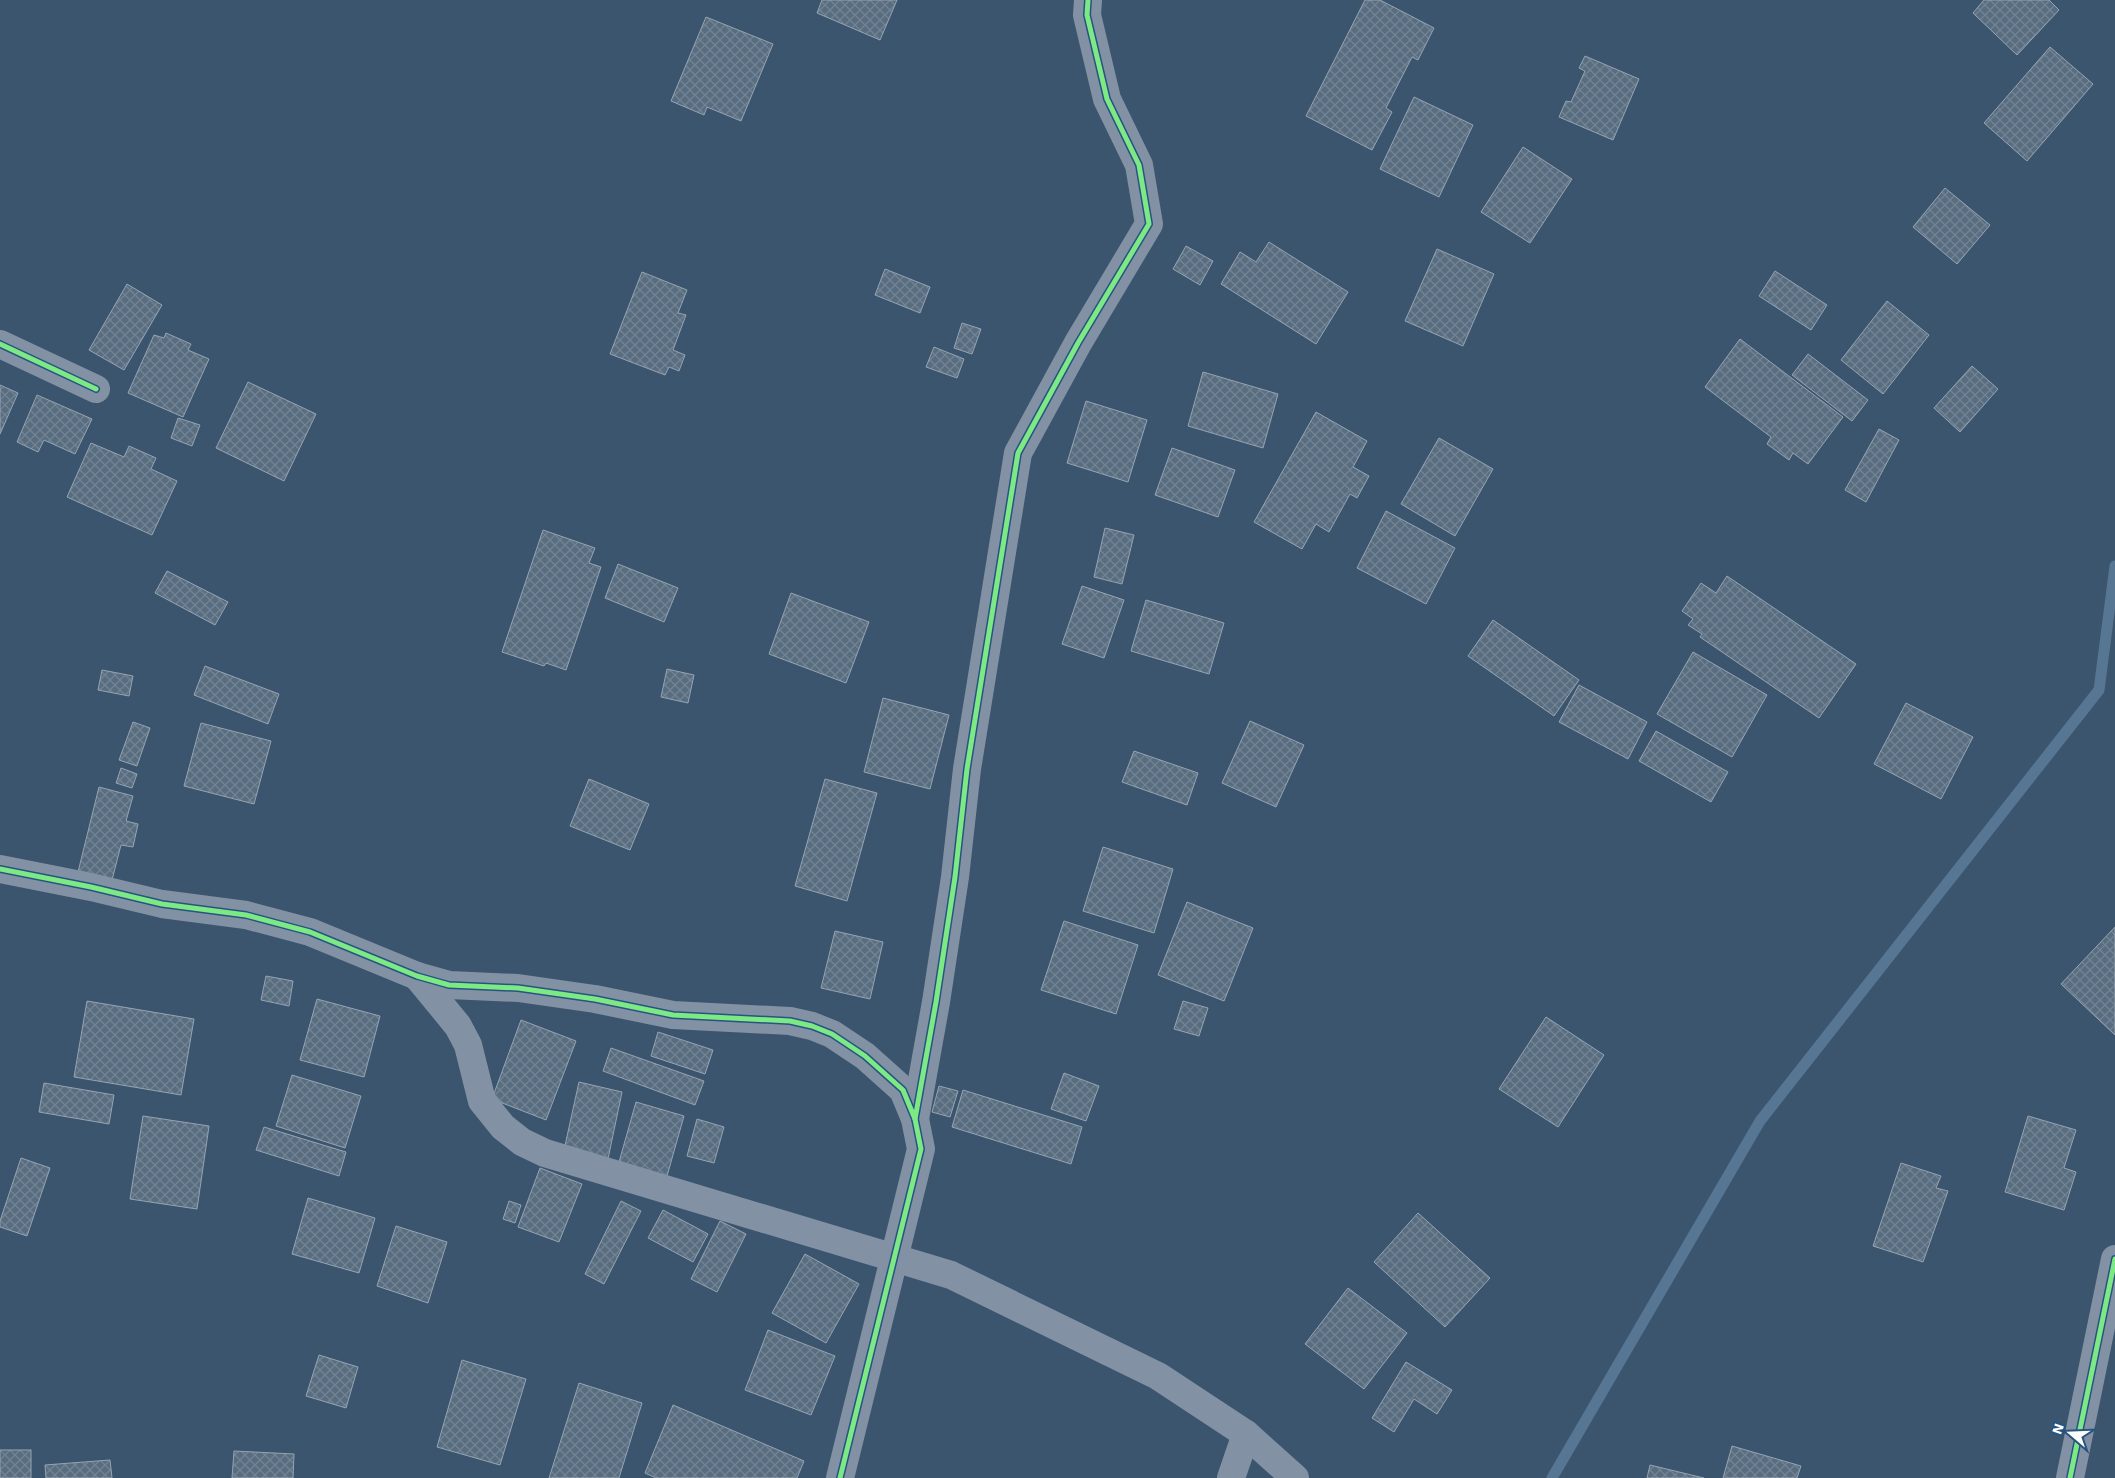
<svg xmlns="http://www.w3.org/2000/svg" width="2115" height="1478" viewBox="0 0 2115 1478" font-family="'Work Sans',sans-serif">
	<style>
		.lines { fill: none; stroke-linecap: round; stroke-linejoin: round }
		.stream { stroke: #577694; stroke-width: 11 }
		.building { fill: url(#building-cross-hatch); stroke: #95a4b2 }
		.minor { stroke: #8292a4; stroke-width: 28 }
		.cycleway-casing { stroke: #285482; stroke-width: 8 }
		.cycleway { stroke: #7ce984; stroke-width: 5 }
	</style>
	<defs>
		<pattern id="building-cross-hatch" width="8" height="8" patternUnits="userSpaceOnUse" patternTransform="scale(1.25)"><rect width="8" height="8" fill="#596d80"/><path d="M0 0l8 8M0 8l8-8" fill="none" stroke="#728393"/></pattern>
	</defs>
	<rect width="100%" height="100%" fill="#3c556e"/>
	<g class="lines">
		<!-- stream -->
		<path class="stream" d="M 1552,1478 L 1760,1121 L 2099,690 L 2115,566"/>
	</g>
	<!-- building -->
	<g class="building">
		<path d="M 822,0 L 897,0 L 880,40 L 817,13 Z"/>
		<path d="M 1365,0 L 1380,0 L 1434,28 L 1418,60 L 1412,57 L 1386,108 L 1392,112 L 1372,150 L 1306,116 Z"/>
		<path d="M 1984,0 L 2049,0 L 2059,10 L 2017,55 L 1973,13 Z"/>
		<path d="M 706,17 L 773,44 L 741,121 L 707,107 L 704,115 L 671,101 Z"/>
		<path d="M 2050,47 L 2093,84 L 2027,161 L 1984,123 Z"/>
		<path d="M 1585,56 L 1639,79 L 1613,140 L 1559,117 L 1566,101 L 1571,102 L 1585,71 L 1579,68 Z"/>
		<path d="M 1414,97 L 1473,125 L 1439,197 L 1380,169 Z"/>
		<path d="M 1523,147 L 1572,179 L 1530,243 L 1481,212 Z"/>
		<path d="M 1945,188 L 1990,225 L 1957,264 L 1913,227 Z"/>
		<path d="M 1269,242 L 1348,292 L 1316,344 L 1221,284 L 1240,252 L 1256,262 Z"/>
		<path d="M 1186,246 L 1213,261 L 1200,285 L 1173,269 Z"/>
		<path d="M 1437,249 L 1494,274 L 1463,346 L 1405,321 Z"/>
		<path d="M 885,269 L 930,287 L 920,313 L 875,295 Z"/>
		<path d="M 1775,271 L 1827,305 L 1811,330 L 1759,296 Z"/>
		<path d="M 642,272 L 687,290 L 678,313 L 686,315 L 673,350 L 685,355 L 679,371 L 669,367 L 665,375 L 610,354 Z"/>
		<path d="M 127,284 L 162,305 L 124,370 L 89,350 Z"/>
		<path d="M 1887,301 L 1929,335 L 1883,394 L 1841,360 Z"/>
		<path d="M 962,323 L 981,329 L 972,354 L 954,348 Z"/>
		<path d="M 166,333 L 191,344 L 188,350 L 209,359 L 183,417 L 128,393 L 154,335 L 164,338 Z"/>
		<path d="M 1740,339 L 1843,417 L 1808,464 L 1793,453 L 1789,460 L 1767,444 L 1771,437 L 1705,387 Z"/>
		<path d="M 934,347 L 964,359 L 957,378 L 926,367 Z"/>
		<path d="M 1808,354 L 1868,400 L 1852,421 L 1792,375 Z"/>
		<path d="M 1972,366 L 1998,389 L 1960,432 L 1934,408 Z"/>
		<path d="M 1203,372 L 1278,394 L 1263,448 L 1188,426 Z"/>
		<path d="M 248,382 L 316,414 L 284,481 L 216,448 Z"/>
		<path d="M 0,385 L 18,393 L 0,434 Z"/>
		<path d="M 37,395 L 92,419 L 75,454 L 44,440 L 38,452 L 17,442 Z"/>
		<path d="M 1086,401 L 1147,420 L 1128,482 L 1067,463 Z"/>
		<path d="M 1316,412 L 1367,441 L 1353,467 L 1369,476 L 1357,498 L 1350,494 L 1329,532 L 1316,524 L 1302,549 L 1254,522 Z"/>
		<path d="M 178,418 L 200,425 L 192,446 L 171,438 Z"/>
		<path d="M 1879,429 L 1899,440 L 1866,502 L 1845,490 Z"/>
		<path d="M 1439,438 L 1493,469 L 1455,536 L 1401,504 Z"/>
		<path d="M 91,443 L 124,457 L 129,446 L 156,458 L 151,469 L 177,481 L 152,535 L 67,497 Z"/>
		<path d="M 1172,448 L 1235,470 L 1218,517 L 1155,495 Z"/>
		<path d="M 1386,511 L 1455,548 L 1426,604 L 1357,568 Z"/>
		<path d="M 1105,528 L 1134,535 L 1122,584 L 1094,577 Z"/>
		<path d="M 543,530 L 595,548 L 589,563 L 601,567 L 566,670 L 546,663 L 544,666 L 502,652 Z"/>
		<path d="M 618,564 L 678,588 L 664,622 L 605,598 Z"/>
		<path d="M 167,571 L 228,602 L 215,625 L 155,593 Z"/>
		<path d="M 1727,576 L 1856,664 L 1819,718 L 1700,637 L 1702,634 L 1688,625 L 1693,619 L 1682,611 L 1701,583 L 1716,593 Z"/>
		<path d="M 1082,586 L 1124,600 L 1104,658 L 1062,644 Z"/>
		<path d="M 791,593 L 869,622 L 846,683 L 769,654 Z"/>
		<path d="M 1146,600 L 1224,623 L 1209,674 L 1131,651 Z"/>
		<path d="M 1493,620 L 1579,680 L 1554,716 L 1468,656 Z"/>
		<path d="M 1693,652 L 1767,695 L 1732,757 L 1657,714 Z"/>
		<path d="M 205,666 L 279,694 L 268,724 L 194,695 Z"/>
		<path d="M 667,669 L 694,675 L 688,703 L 661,697 Z"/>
		<path d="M 102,670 L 133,676 L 129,696 L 98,690 Z"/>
		<path d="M 1579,685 L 1647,722 L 1628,759 L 1559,722 Z"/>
		<path d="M 883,698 L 949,715 L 930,789 L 864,772 Z"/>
		<path d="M 1906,703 L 1973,737 L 1941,799 L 1874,764 Z"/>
		<path d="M 1250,721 L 1304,745 L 1276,807 L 1222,783 Z"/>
		<path d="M 133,722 L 150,728 L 137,766 L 119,760 Z"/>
		<path d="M 201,723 L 271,741 L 254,804 L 184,786 Z"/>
		<path d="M 1656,731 L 1728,772 L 1711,802 L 1639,761 Z"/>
		<path d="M 1134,751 L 1198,773 L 1187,805 L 1122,782 Z"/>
		<path d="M 121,768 L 137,774 L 132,788 L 116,783 Z"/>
		<path d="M 589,779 L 649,804 L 630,850 L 570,826 Z"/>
		<path d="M 825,779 L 877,793 L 847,901 L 795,886 Z"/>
		<path d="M 99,787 L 133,796 L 126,821 L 138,824 L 133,847 L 121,845 L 112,880 L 78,872 Z"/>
		<path d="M 1103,847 L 1173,869 L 1154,933 L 1083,911 Z"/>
		<path d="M 1187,902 L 1253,928 L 1224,1001 L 1158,975 Z"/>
		<path d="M 1064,921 L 1138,945 L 1116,1014 L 1041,990 Z"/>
		<path d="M 2115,927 L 2115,1035 L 2061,984 Z"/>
		<path d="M 835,931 L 883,942 L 870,999 L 821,988 Z"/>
		<path d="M 266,976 L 293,981 L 289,1006 L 261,1000 Z"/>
		<path d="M 317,999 L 380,1016 L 364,1077 L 300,1060 Z"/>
		<path d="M 87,1001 L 194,1019 L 181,1095 L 74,1077 Z"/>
		<path d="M 1183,1001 L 1208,1008 L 1199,1036 L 1174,1029 Z"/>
		<path d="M 1546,1017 L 1604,1055 L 1558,1127 L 1499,1089 Z"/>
		<path d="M 521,1020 L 576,1041 L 546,1120 L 492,1099 Z"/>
		<path d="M 658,1032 L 713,1050 L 705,1074 L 651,1056 Z"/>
		<path d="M 611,1048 L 704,1081 L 695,1105 L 603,1071 Z"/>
		<path d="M 1064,1073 L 1099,1086 L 1086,1121 L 1051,1109 Z"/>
		<path d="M 292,1075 L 361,1096 L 345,1148 L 276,1126 Z"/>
		<path d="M 579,1082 L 622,1092 L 608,1159 L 564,1150 Z"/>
		<path d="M 44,1083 L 114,1095 L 109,1124 L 39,1112 Z"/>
		<path d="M 939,1086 L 958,1091 L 950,1117 L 932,1112 Z"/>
		<path d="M 963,1090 L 1082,1127 L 1071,1164 L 952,1127 Z"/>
		<path d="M 636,1102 L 684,1116 L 667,1176 L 619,1162 Z"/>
		<path d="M 143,1116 L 209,1126 L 197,1209 L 130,1199 Z"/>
		<path d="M 2028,1116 L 2076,1130 L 2064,1168 L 2076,1172 L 2064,1210 L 2005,1192 Z"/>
		<path d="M 697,1119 L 724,1127 L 714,1163 L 687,1156 Z"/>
		<path d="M 264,1127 L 346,1152 L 339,1176 L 256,1150 Z"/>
		<path d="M 21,1158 L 50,1168 L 27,1236 L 0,1227 L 0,1221 Z"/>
		<path d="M 1901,1163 L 1941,1176 L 1936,1188 L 1948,1191 L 1923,1262 L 1873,1246 Z"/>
		<path d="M 540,1168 L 582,1184 L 559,1242 L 518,1227 Z"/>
		<path d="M 308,1198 L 375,1218 L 359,1273 L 292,1254 Z"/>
		<path d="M 509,1201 L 521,1205 L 515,1223 L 503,1219 Z"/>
		<path d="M 621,1201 L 641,1211 L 604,1284 L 585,1274 Z"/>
		<path d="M 663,1210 L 708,1234 L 693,1262 L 648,1238 Z"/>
		<path d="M 1418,1213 L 1490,1278 L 1445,1327 L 1374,1262 Z"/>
		<path d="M 720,1221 L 746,1234 L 717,1292 L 691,1279 Z"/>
		<path d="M 396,1226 L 447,1242 L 428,1303 L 377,1286 Z"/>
		<path d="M 805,1254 L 859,1284 L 826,1343 L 772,1313 Z"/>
		<path d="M 1348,1288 L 1407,1333 L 1364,1389 L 1305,1344 Z"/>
		<path d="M 768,1330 L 835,1356 L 811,1415 L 745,1390 Z"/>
		<path d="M 319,1355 L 358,1367 L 346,1408 L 306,1396 Z"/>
		<path d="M 462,1360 L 526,1379 L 500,1465 L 437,1447 Z"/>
		<path d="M 1406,1362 L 1452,1390 L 1437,1414 L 1414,1399 L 1394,1432 L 1372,1418 Z"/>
		<path d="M 579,1383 L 642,1403 L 619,1478 L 549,1478 Z"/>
		<path d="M 673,1405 L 804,1461 L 797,1478 L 656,1478 L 645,1473 Z"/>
		<path d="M 1732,1446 L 1801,1466 L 1797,1478 L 1723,1478 Z"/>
		<rect x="0" y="1450" width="31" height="28"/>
		<path d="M 234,1451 L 294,1454 L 293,1478 L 232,1478 Z"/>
		<path d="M 110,1460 L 112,1478 L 46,1478 L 45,1465 Z"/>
		<path d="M 1650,1465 L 1704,1478 L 1647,1478 Z"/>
	</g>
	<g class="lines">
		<!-- minor -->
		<g class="minor">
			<path d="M 0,344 L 96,389"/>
			<path d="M 0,869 L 91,887 L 162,904 L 246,915 L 310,932 L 417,976 L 449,985 L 518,988 L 595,999 L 673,1015 L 790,1021 L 812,1026 L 832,1034 L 865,1056 L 903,1090 L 915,1119 L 921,1149 L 840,1478"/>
			<path d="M 417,976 L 458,1026 L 468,1045 L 482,1101 L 503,1127 L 522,1142 L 545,1153 L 951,1275 L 1158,1376 L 1246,1434 L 1295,1478"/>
			<path d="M 915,1119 L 936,1002 L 955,877 L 967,769 L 1018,453 L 1078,343 L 1149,224 L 1139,165 L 1107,99 L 1087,15 L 1088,0"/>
			<path d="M 1231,1478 L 1246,1434"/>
			<path d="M 2070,1478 L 2115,1259"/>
		</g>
		<defs>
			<g id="cycleway">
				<path d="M 0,344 L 96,389"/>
				<path d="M 0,869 L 91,887 L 162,904 L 246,915 L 310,932 L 417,976 L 449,985 L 518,988 L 595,999 L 673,1015 L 790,1021 L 812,1026 L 832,1034 L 865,1056 L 903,1090 L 915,1119 L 921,1149 L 840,1478"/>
				<path d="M 915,1119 L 936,1002 L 955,877 L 967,769 L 1018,453 L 1078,343 L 1149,224 L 1139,165 L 1107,99 L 1087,15 L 1088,0"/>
				<path d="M 2070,1478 L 2115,1259"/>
			</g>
		</defs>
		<!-- cycleway casing -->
		<use href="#cycleway" class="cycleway-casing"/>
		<!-- cycleway -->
		<use href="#cycleway" class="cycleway"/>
	</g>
	<!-- north arrow -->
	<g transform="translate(2070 1433) rotate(289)" stroke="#285482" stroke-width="4" paint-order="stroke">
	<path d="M0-4L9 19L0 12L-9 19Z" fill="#ffffff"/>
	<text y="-8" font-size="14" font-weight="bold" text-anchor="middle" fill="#ffffff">N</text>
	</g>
</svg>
